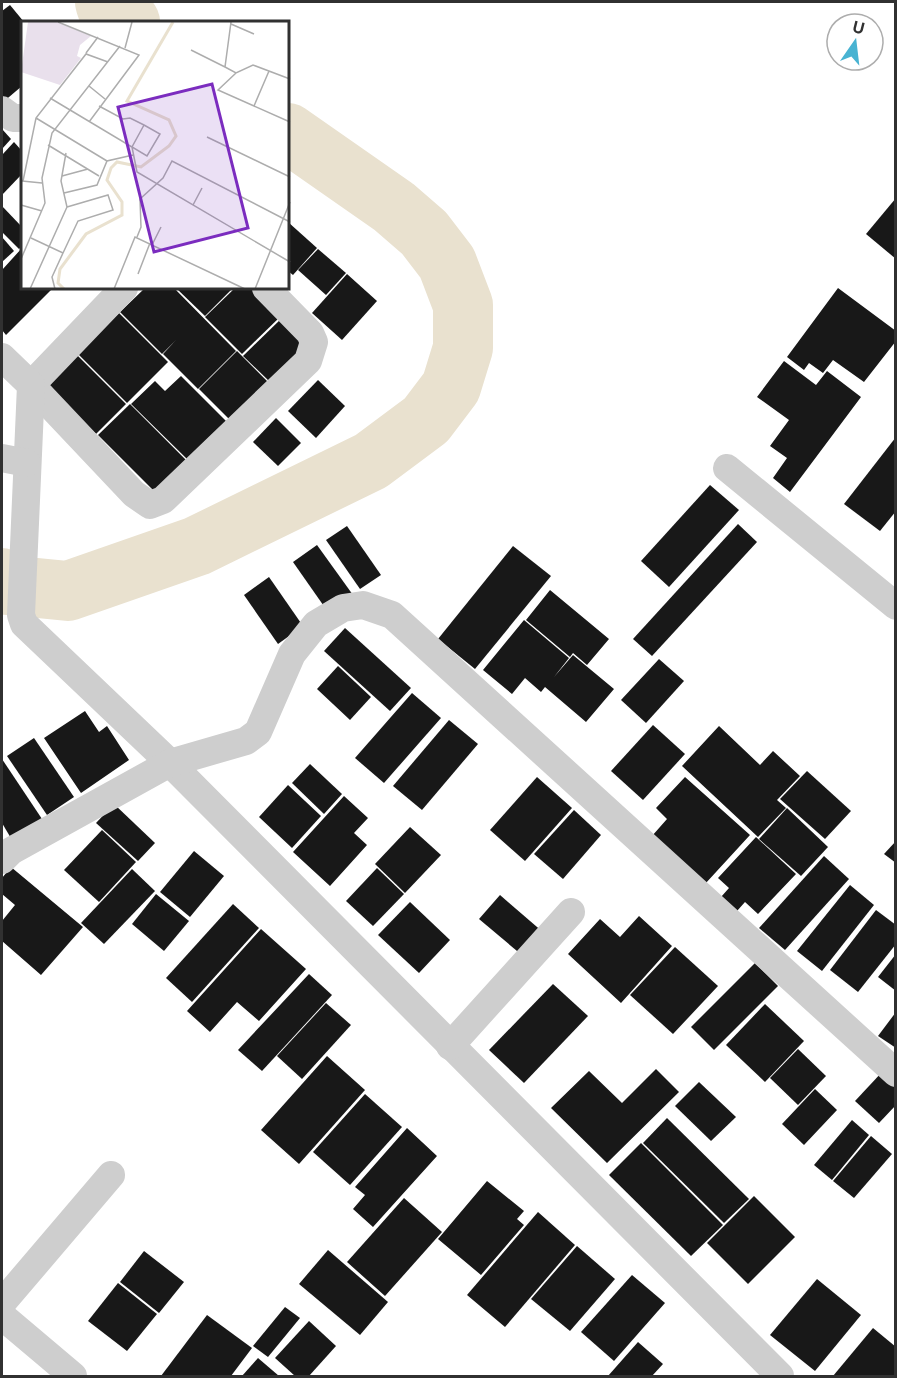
<svg xmlns="http://www.w3.org/2000/svg" width="897" height="1378" viewBox="0 0 897 1378" font-family="Inter,sans-serif">
	<style>
		.lines { fill: none; stroke-linecap: round; stroke-linejoin: round }
		.river { stroke: #e9e1cf; stroke-width: 60 }
		.building { fill: #181818 }
		.street { stroke: #cecece; stroke-width: 28 }
		.inset-river { fill: none; stroke: #e9e1cf; stroke-width: 3 }
		.inset-road { fill: none; stroke: #adadad; stroke-width: 1.5 }
		.view { fill: #7b2cbf; fill-opacity: 0.15; stroke: #7b2cbf; stroke-width: 3 }
		.inset-edge { fill: none; stroke: #313131; stroke-width: 3 }
	</style>
	<rect width="100%" height="100%" fill="#fff"/>
	<g class="lines">
		<!-- river -->
		<g class="river">
			<path d="M 105,2 L 106,6 L 130,22"/>
			<path d="M 2,578 L 7,585 L 68,591 L 197,546 L 371,461 L 426,420 L 451,387 L 463,348 L 463,305 L 447,263 L 424,233 L 394,207 L 288,133"/>
		</g>
	</g>
	<!-- building -->
	<g class="building">
		<path d="M 10,5 L 24,22 L 22,86 L 2,103 L 2,11 Z"/>
		<path d="M 2,129 L 11,139 L 2,149 Z"/>
		<path d="M 14,142 L 22,151 L 22,174 L 2,195 L 2,155 Z"/>
		<path d="M 896,198 L 896,259 L 866,234 Z"/>
		<path d="M 2,206 L 22,227 L 22,246 L 19,249 L 2,232 Z"/>
		<path d="M 288,222 L 317,248 L 293,275 L 288,271 Z"/>
		<path d="M 2,237 L 14,251 L 2,262 Z"/>
		<path d="M 22,248 L 22,288 L 53,288 L 6,335 L 2,330 L 2,270 Z"/>
		<path d="M 318,249 L 346,273 L 326,295 L 298,270 Z"/>
		<path d="M 347,274 L 377,301 L 342,340 L 312,313 Z"/>
		<path d="M 145,288 L 174,288 L 236,351 L 198,389 L 163,354 L 176,340 L 162,354 L 120,312 Z"/>
		<path d="M 176,288 L 233,288 L 205,316 Z"/>
		<path d="M 235,288 L 255,288 L 282,315 L 242,354 L 205,317 Z"/>
		<path d="M 838,288 L 896,331 L 896,341 L 864,382 L 833,360 L 823,373 L 809,363 L 804,370 L 787,357 Z"/>
		<path d="M 119,313 L 168,362 L 127,403 L 78,354 Z"/>
		<path d="M 284,316 L 309,341 L 269,381 L 243,356 Z"/>
		<path d="M 237,351 L 270,384 L 231,421 L 199,389 Z"/>
		<path d="M 76,354 L 126,404 L 96,434 L 46,384 Z"/>
		<path d="M 784,361 L 816,385 L 827,371 L 861,397 L 790,492 L 773,478 L 787,458 L 770,446 L 789,420 L 757,397 Z"/>
		<path d="M 181,376 L 226,421 L 187,459 L 131,404 L 155,381 L 165,391 Z"/>
		<path d="M 318,380 L 345,406 L 316,438 L 288,411 Z"/>
		<path d="M 130,404 L 186,460 L 155,492 L 98,435 Z"/>
		<path d="M 276,418 L 301,443 L 278,466 L 253,442 Z"/>
		<path d="M 896,437 L 896,511 L 880,531 L 844,504 Z"/>
		<path d="M 710,485 L 739,510 L 669,587 L 641,561 Z"/>
		<path d="M 738,524 L 757,542 L 652,656 L 633,639 Z"/>
		<path d="M 347,526 L 381,575 L 360,589 L 326,540 Z"/>
		<path d="M 317,545 L 353,595 L 328,612 L 293,562 Z"/>
		<path d="M 513,546 L 551,576 L 475,669 L 438,639 Z"/>
		<path d="M 269,577 L 303,626 L 278,644 L 244,595 Z"/>
		<path d="M 550,590 L 609,639 L 587,665 L 573,653 L 570,657 L 526,620 Z"/>
		<path d="M 524,620 L 569,658 L 554,677 L 573,655 L 614,689 L 586,722 L 545,687 L 541,692 L 525,678 L 512,694 L 483,670 Z"/>
		<path d="M 345,628 L 411,688 L 390,711 L 324,651 Z"/>
		<path d="M 659,659 L 684,681 L 646,723 L 621,700 Z"/>
		<path d="M 338,666 L 371,697 L 350,720 L 317,689 Z"/>
		<path d="M 412,693 L 441,718 L 384,783 L 355,758 Z"/>
		<path d="M 85,711 L 99,732 L 107,726 L 129,760 L 81,793 L 44,738 Z"/>
		<path d="M 449,720 L 478,744 L 422,810 L 393,786 Z"/>
		<path d="M 653,725 L 685,754 L 643,800 L 611,771 Z"/>
		<path d="M 719,726 L 760,765 L 773,751 L 800,776 L 777,800 L 786,808 L 758,837 L 682,766 Z"/>
		<path d="M 34,738 L 74,797 L 47,815 L 7,756 Z"/>
		<path d="M 2,759 L 42,819 L 12,840 L 2,823 Z"/>
		<path d="M 310,764 L 342,794 L 324,814 L 292,783 Z"/>
		<path d="M 807,771 L 851,811 L 825,839 L 780,799 Z"/>
		<path d="M 537,777 L 572,808 L 525,861 L 490,830 Z"/>
		<path d="M 685,777 L 750,835 L 705,884 L 652,836 L 667,819 L 656,808 Z"/>
		<path d="M 288,785 L 321,816 L 292,848 L 259,817 Z"/>
		<path d="M 344,796 L 368,818 L 354,833 L 367,845 L 330,886 L 293,852 Z"/>
		<path d="M 114,804 L 155,843 L 138,861 L 96,823 Z"/>
		<path d="M 787,808 L 828,847 L 801,876 L 759,839 Z"/>
		<path d="M 574,810 L 601,835 L 563,879 L 534,854 Z"/>
		<path d="M 410,827 L 441,855 L 405,893 L 375,864 Z"/>
		<path d="M 102,830 L 136,862 L 99,902 L 64,870 Z"/>
		<path d="M 756,837 L 796,874 L 758,914 L 745,902 L 737,911 L 721,897 L 729,888 L 718,878 Z"/>
		<path d="M 896,841 L 896,863 L 884,854 Z"/>
		<path d="M 194,851 L 224,876 L 190,917 L 160,892 Z"/>
		<path d="M 824,856 L 849,879 L 785,950 L 759,928 Z"/>
		<path d="M 11,867 L 83,927 L 41,975 L 2,941 L 2,921 L 15,905 L 2,894 L 2,878 Z"/>
		<path d="M 377,868 L 404,894 L 373,926 L 346,901 Z"/>
		<path d="M 132,869 L 155,891 L 104,944 L 81,923 Z"/>
		<path d="M 850,885 L 874,905 L 822,971 L 797,951 Z"/>
		<path d="M 156,894 L 189,921 L 164,951 L 132,924 Z"/>
		<path d="M 500,895 L 544,933 L 523,956 L 479,919 Z"/>
		<path d="M 410,902 L 450,940 L 419,973 L 378,935 Z"/>
		<path d="M 233,904 L 259,928 L 192,1002 L 166,978 Z"/>
		<path d="M 876,910 L 896,925 L 896,944 L 858,992 L 830,970 Z"/>
		<path d="M 639,916 L 672,946 L 621,1003 L 568,954 L 600,919 L 620,937 Z"/>
		<path d="M 261,929 L 306,969 L 259,1021 L 237,1002 L 210,1032 L 187,1011 Z"/>
		<path d="M 675,947 L 718,986 L 673,1034 L 630,995 Z"/>
		<path d="M 896,954 L 896,991 L 878,977 Z"/>
		<path d="M 755,963 L 778,986 L 714,1050 L 691,1027 Z"/>
		<path d="M 309,974 L 332,995 L 262,1071 L 238,1050 Z"/>
		<path d="M 553,984 L 588,1016 L 524,1083 L 489,1050 Z"/>
		<path d="M 326,1003 L 351,1025 L 302,1079 L 277,1056 Z"/>
		<path d="M 765,1004 L 804,1041 L 765,1082 L 726,1045 Z"/>
		<path d="M 896,1012 L 896,1048 L 878,1036 Z"/>
		<path d="M 798,1049 L 826,1076 L 798,1105 L 770,1078 Z"/>
		<path d="M 327,1056 L 365,1090 L 299,1164 L 261,1130 Z"/>
		<path d="M 656,1069 L 679,1092 L 607,1163 L 551,1108 L 589,1071 L 622,1103 Z"/>
		<path d="M 883,1071 L 896,1082 L 896,1105 L 879,1123 L 855,1101 Z"/>
		<path d="M 699,1082 L 736,1117 L 711,1141 L 675,1106 Z"/>
		<path d="M 815,1089 L 837,1110 L 804,1145 L 782,1124 Z"/>
		<path d="M 365,1094 L 402,1127 L 350,1185 L 313,1152 Z"/>
		<path d="M 667,1118 L 749,1199 L 724,1223 L 643,1143 Z"/>
		<path d="M 852,1120 L 869,1135 L 832,1180 L 814,1165 Z"/>
		<path d="M 407,1128 L 437,1156 L 373,1227 L 353,1209 L 365,1195 L 355,1187 Z"/>
		<path d="M 871,1136 L 892,1154 L 854,1198 L 833,1181 Z"/>
		<path d="M 641,1143 L 723,1225 L 691,1256 L 609,1175 Z"/>
		<path d="M 487,1181 L 524,1211 L 517,1219 L 524,1225 L 481,1275 L 438,1239 Z"/>
		<path d="M 754,1196 L 795,1237 L 748,1284 L 707,1243 Z"/>
		<path d="M 404,1198 L 442,1232 L 385,1296 L 347,1262 Z"/>
		<path d="M 538,1212 L 575,1245 L 505,1327 L 467,1295 Z"/>
		<path d="M 577,1246 L 615,1279 L 570,1331 L 531,1299 Z"/>
		<path d="M 328,1250 L 388,1302 L 360,1335 L 299,1284 Z"/>
		<path d="M 144,1251 L 184,1282 L 159,1313 L 120,1282 Z"/>
		<path d="M 632,1275 L 665,1303 L 614,1361 L 581,1332 Z"/>
		<path d="M 817,1279 L 861,1315 L 815,1371 L 770,1335 Z"/>
		<path d="M 118,1283 L 157,1314 L 127,1351 L 88,1321 Z"/>
		<path d="M 285,1307 L 300,1318 L 268,1357 L 253,1346 Z"/>
		<path d="M 207,1315 L 252,1348 L 231,1376 L 161,1376 Z"/>
		<path d="M 309,1321 L 336,1346 L 309,1376 L 295,1376 L 275,1358 Z"/>
		<path d="M 873,1328 L 896,1347 L 896,1376 L 833,1376 Z"/>
		<path d="M 638,1342 L 663,1364 L 652,1376 L 608,1376 Z"/>
		<path d="M 258,1358 L 279,1376 L 242,1376 Z"/>
	</g>
	<g class="lines">
		<!-- street -->
		<g class="street">
			<path d="M 2,110 L 13,118 L 22,118"/>
			<path d="M 124,288 L 31,385 L 134,494 L 150,505 L 163,500 L 308,361 L 314,342 L 310,333 L 266,288"/>
			<path d="M 2,357 L 31,385 L 21,615 L 24,624 L 170,763 L 780,1376"/>
			<path d="M 2,458 L 27,463"/>
			<path d="M 727,468 L 896,606"/>
			<path d="M 2,860 L 11,851 L 170,763 L 246,741 L 258,732 L 292,654 L 316,624 L 343,608 L 363,605 L 392,615 L 896,1073"/>
			<path d="M 450,1046 L 571,912"/>
			<path d="M 2,1303 L 111,1175"/>
			<path d="M 2,1316 L 73,1376"/>
		</g>
	</g>
	<!-- overview -->
	<g transform="translate(21 21)">
		<rect width="268" height="268" fill="#fff"/>
		<path d="M 7,1 L 36,1 L 70,15 L 59,24 L 56,35 L 60,37 L 39,64 L 0,51 Z" fill="#e9e0ec"/>
		<path class="inset-river" d="M 43,268 L 37,262 L 39,248 L 65,213 L 101,194 L 101,181 L 86,159 L 90,147 L 96,141 L 120,146 L 148,125 L 155,115 L 148,99 L 106,80 L 152,1"/>
		<path class="inset-road" d="M 37,1 L 118,34 L 68,101M 210,1 L 204,46 L 215,52 L 232,44 L 269,58M 210,3 L 233,13M 104,27 L 111,1M 170,29 L 204,46M 65,32 L 77,16M 215,52 L 197,69 L 269,101M 68,65 L 84,78M 29,77 L 111,126 L 116,151 L 269,241M 78,85 L 102,98 L 109,97 L 123,104 L 139,113 L 126,135 L 111,126 L 123,104M 233,85 L 248,50M 15,97 L 86,140M 186,116 L 269,156M 27,124 L 78,155M 41,155 L 67,148M 1,160 L 21,162M 2,160 L 15,97 L 65,33 L 87,41M 43,172 L 76,164 L 86,140 L 112,134M 0,184 L 21,190M 172,184 L 181,167M 116,216 L 120,206 L 119,178 L 142,157 L 151,140 L 269,201M 10,217 L 42,232 L 57,200 L 92,189 L 87,174 L 46,186M 131,224 L 140,206M 0,238 L 24,182 L 21,157 L 31,112 L 99,25M 117,253 L 129,222M 9,268 L 46,186 L 40,160 L 45,132M 34,268 L 31,256 L 42,232M 93,268 L 114,216 L 224,268M 234,268 L 269,181"/>
		<path class="view" d="M 191,63 L 227,207 L 133,231 L 97,86 Z"/>
		<rect width="268" height="268" class="inset-edge"/>
	</g>
	<!-- border -->
	<rect width="897" height="1378" fill="none" stroke="#313131" stroke-width="6"/>
	<!-- north arrow -->
	<g transform="translate(855 42) rotate(14)"><circle r="28" fill="#ffffff" stroke="#adadad" stroke-width="1.5"/>
	<path d="M0-4.5L10 22L0 15L-10 22Z" fill="#48b3d2"/>
	<text y="-9" font-size="16" font-weight="bold" text-anchor="middle" fill="#313131">U</text>
	</g>
</svg>
